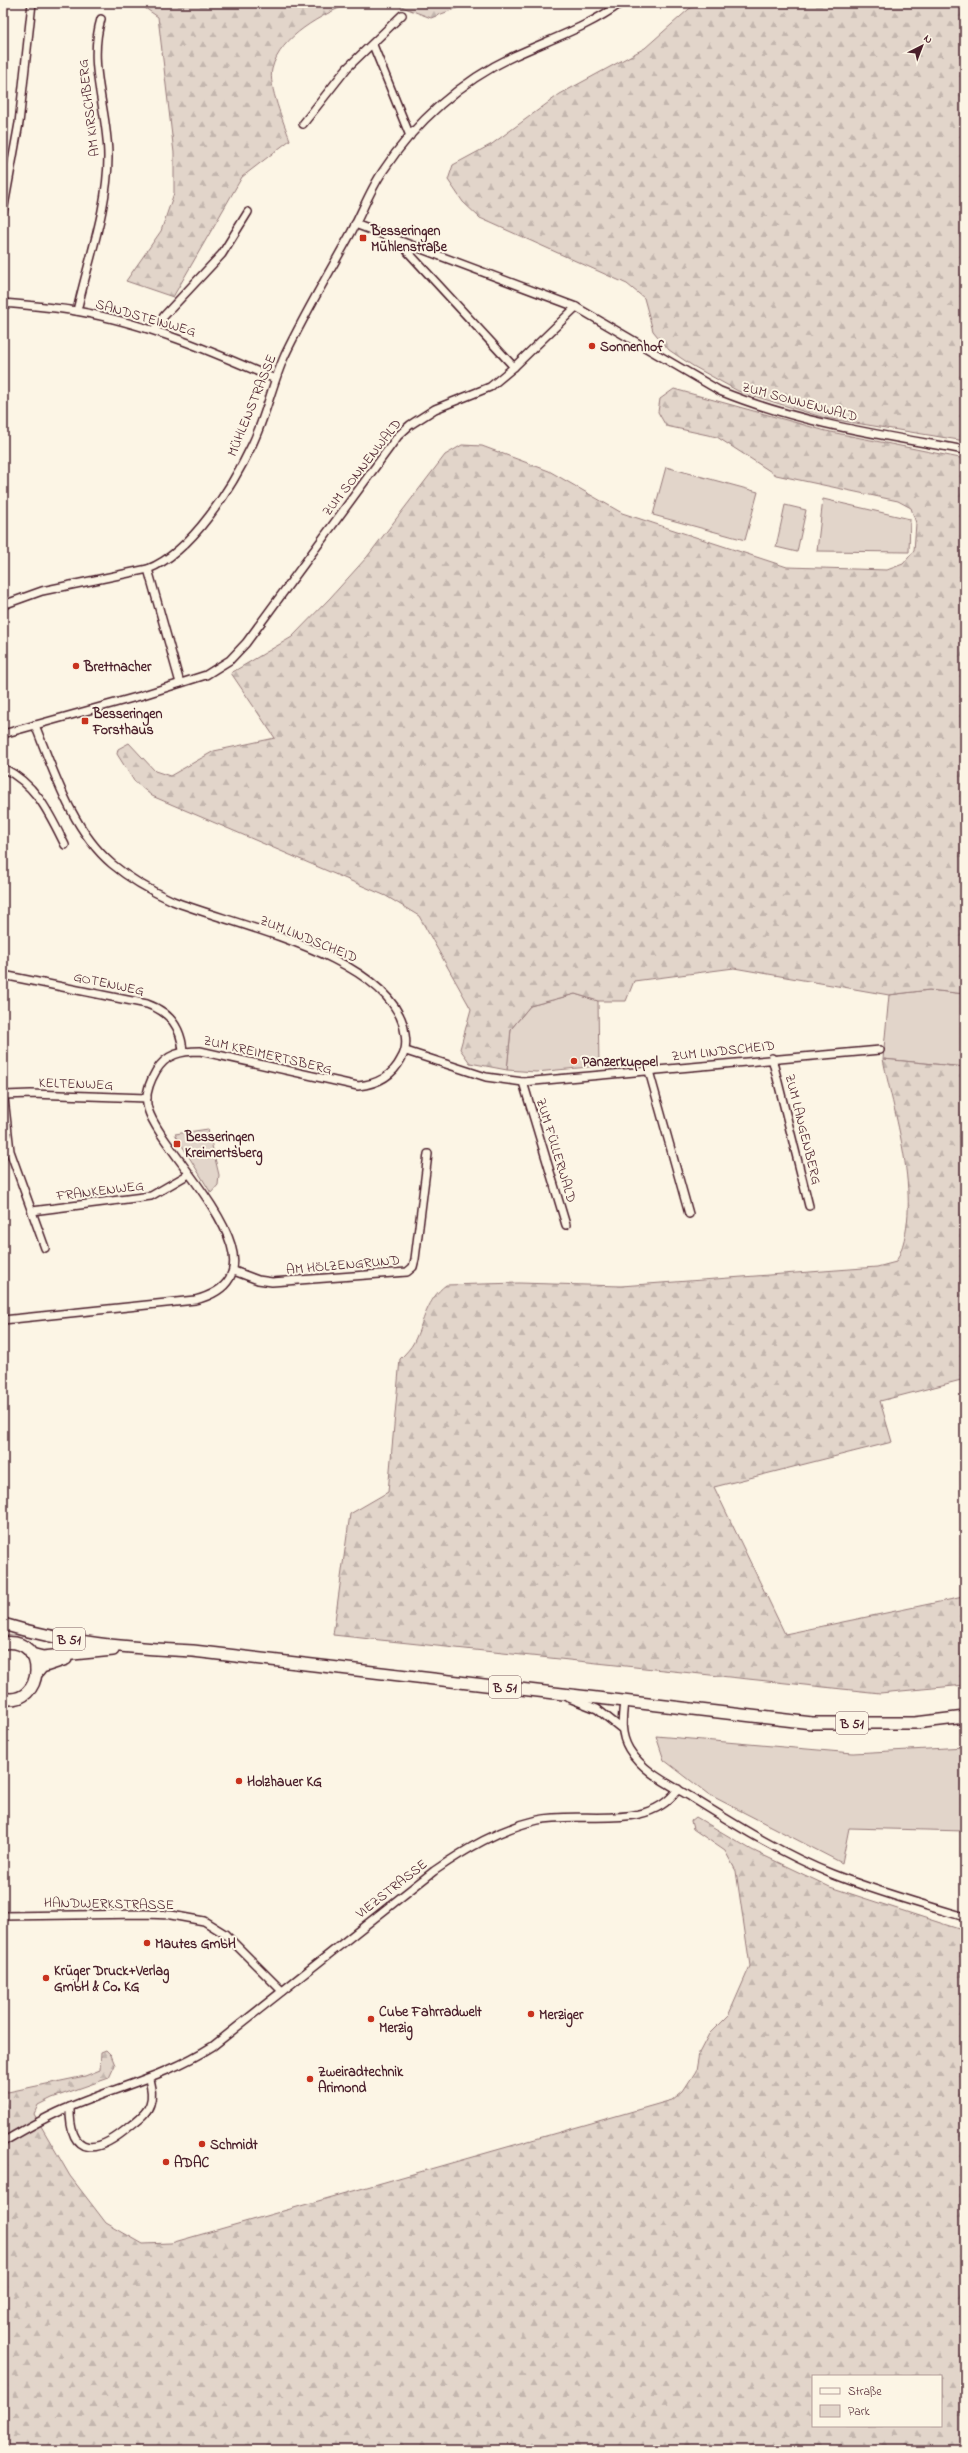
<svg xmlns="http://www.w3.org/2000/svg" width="968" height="2453" viewBox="0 0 968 2453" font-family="'Indie Flower',sans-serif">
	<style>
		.green { fill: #e2d5ca; stroke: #967a7a }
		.forest { fill: url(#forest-firs); stroke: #967a7a; fill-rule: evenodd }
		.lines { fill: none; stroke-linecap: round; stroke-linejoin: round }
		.minor-casing { stroke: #4a1f2b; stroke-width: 10 }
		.primary-casing { stroke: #4a1f2b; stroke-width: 14 }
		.minor { stroke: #fcf5e5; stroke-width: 7 }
		.primary { stroke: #fcf5e5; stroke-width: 11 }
		.poi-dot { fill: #c8321e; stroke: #fcf5e5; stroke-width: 1.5 }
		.labels { text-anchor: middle; stroke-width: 4; stroke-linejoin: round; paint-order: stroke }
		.shield { fill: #fcf5e5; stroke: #7f5f63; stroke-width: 1 }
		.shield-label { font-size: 13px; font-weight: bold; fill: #4a1f2b }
		.street-label { font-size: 14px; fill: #4a1f2b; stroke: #fcf5e5 }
		.poi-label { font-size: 14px; font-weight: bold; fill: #4a1f2b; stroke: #fcf5e5; text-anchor: start }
	</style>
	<defs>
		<pattern id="forest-firs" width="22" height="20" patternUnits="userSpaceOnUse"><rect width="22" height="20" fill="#e2d5ca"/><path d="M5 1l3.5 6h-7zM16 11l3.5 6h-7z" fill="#c3b6ae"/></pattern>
	</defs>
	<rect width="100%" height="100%" fill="#fcf5e5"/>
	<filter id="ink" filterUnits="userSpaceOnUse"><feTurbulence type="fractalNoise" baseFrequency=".025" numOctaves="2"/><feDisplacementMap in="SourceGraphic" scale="8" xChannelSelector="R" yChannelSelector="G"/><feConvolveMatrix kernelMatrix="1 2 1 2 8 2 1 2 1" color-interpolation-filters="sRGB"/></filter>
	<g filter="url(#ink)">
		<!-- green -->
		<g class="green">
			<path d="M 666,467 L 758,492 L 745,540 L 653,515 Z"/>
			<path d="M 823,499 L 910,519 L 909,552 L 817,551 Z"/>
			<path d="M 785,505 L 806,510 L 797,552 L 776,547 Z"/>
			<path d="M 929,990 L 965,994 L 965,1067 L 883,1059 L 889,995 Z"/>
			<path d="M 575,994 L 598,1001 L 599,1066 L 536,1072 L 507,1070 L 511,1029 L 530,1006 Z"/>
			<path d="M 208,1129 L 219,1175 L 218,1185 L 211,1193 L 175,1134 Z"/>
			<path d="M 656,1736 L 853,1753 L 965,1747 L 965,1831 L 849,1828 L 842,1863 L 708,1794 L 664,1760 Z"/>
		</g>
		<!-- forest -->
		<g class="forest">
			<path d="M 138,3 L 351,3 C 323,14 280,36 272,69 C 268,86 284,123 290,140 L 242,177 L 173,297 L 126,281 L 161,231 L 174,193 L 174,153 L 158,17 Z"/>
			<path d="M 392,3 L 470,3 L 431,18 Z"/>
			<path d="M 701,3 L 965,3 L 965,441 L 825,418 L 738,391 L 693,366 L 669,350 L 653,331 L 644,298 L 627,284 L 480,218 L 463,202 L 448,180 L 453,165 L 492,144 L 560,94 L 645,48 L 689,9 Z"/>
			<path d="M 674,389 L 826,431 L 965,459 L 965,994 L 929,990 L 889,995 L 734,968 L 634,981 L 626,1001 L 598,1001 L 575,994 L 530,1006 L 511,1029 L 507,1070 L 470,1063 L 460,1049 L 471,1009 L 419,916 L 386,896 L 152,796 L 134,781 L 117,754 L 118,749 L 129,743 L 155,771 L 170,776 L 214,751 L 275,738 L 231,673 L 292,637 L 330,598 L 367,557 L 445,455 L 462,445 L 482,446 L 549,471 L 622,513 L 787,567 L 887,570 L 903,564 L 914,551 L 916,523 L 911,508 L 898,501 L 776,475 L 717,437 L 666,426 L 658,412 L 660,399 Z"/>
			<path d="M 883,1059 L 965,1067 L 965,1379 L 880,1401 L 892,1442 L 714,1487 L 785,1634 L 963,1597 L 965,1604 L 965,1685 L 880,1693 L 333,1635 L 350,1514 L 388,1492 L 400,1359 C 405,1354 411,1348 414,1342 C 424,1321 427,1299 446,1285 L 519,1283 L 621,1286 L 877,1267 L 896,1262 C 925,1205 895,1119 883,1059 Z"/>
			<path d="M 696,1817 L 752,1850 L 830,1887 L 965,1931 L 965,2450 L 3,2450 L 3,2093 L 85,2076 L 100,2070 L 101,2052 L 106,2050 L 111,2055 L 115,2065 L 109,2078 L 52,2098 L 38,2105 L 34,2114 L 70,2176 L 106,2223 L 143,2244 L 171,2243 L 672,2100 L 683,2091 L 696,2071 L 699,2053 L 709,2034 L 729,2014 L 750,1966 L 736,1871 L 725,1851 L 693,1829 L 691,1821 ZM 813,2376 L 941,2376 L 941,2426 L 813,2426 Z"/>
		</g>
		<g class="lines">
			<defs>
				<g id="minor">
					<path d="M 373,45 L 410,136"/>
					<path d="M 303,124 L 347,68 L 402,15"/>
					<path d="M 3,212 L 19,123 L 32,3"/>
					<path d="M 355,224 L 576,307 L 720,391 C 798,423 882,435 965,450"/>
					<path d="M 403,243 L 408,252 L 514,367"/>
					<path d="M 3,303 C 27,305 52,307 76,311 C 146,323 211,351 275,379"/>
					<path d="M 77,311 C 88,261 108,208 108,157 C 108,109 87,66 101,19"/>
					<path d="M 154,330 L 164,316 L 222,254 L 248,212"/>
					<path d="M 148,569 L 180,683"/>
					<path d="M 3,605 L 42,591 L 148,569 C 192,552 232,487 252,445 C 266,416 272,384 285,355 C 305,313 329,273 351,233 C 362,212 370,190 383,171 C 415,122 461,81 514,56 C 551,39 588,27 621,3"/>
					<path d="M 3,734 L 140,696 L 206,675 L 230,660 L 246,643 L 398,436 L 410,425 L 435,409 L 490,387 L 514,367 L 576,307"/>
					<path d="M 3,768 C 37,785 49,813 65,845"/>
					<path d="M 3,975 L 147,1004 C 170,1012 181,1027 183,1051"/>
					<path d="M 406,1051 L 486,1077 L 523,1082 L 880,1050"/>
					<path d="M 772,1058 L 809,1206"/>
					<path d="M 649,1071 L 689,1214"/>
					<path d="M 523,1082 L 566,1225"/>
					<path d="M 3,1089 L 10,1151 L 45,1248"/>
					<path d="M 4,1095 L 31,1094 L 147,1098"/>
					<path d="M 32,1211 L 151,1196 L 189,1174"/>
					<path d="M 234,1271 L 258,1280 L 272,1282 L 407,1272 L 413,1267 L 415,1259 L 428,1154"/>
					<path d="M 3,1320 L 195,1300 C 299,1273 162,1157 148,1109 C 144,1096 149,1083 156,1071 C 166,1054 181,1051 200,1051 L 358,1086 C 377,1084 392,1077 401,1059 C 408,1048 406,1037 403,1024 C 381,954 236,926 173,901 C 151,891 130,879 112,864 C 72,830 54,772 35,725"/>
					<path d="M 569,1698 L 597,1709 L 622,1729"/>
					<path d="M 624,1702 C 622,1719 620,1734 629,1749 C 643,1772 669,1784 691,1797 C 736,1825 782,1854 832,1874 C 875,1891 921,1904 965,1917"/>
					<path d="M 3,1916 L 145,1914 L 171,1915 L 204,1921 L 225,1934 L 282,1991"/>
					<path d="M 70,2107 C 69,2159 98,2154 130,2126 C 137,2120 147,2114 150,2104 C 153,2096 151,2088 149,2079"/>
					<path d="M 3,2142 C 25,2129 47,2116 70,2107 C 120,2086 166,2076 213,2046 L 434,1871 C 466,1849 499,1829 538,1820 C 582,1810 648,1833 678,1789"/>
				</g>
				<g id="primary">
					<path d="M 3,1624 C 64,1643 129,1648 193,1651 L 812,1723 L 915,1723 L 965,1717"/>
					<path d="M 3,1643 C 50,1636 44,1708 3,1698"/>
					<path d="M 31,1654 L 43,1657 L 113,1650"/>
					<path d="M 37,1673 L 42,1667 L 66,1659"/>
				</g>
			</defs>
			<!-- minor casing -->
			<use href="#minor" class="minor-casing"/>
			<!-- primary casing -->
			<use href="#primary" class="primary-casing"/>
			<!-- minor -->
			<use href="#minor" class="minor"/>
			<!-- primary -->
			<use href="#primary" class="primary"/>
		</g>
	</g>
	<!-- markers -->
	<g class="poi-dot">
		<rect x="359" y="234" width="8" height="8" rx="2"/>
		<circle cx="592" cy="346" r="4"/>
		<circle cx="76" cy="666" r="4"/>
		<rect x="81" y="717" width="8" height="8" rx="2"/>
		<circle cx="574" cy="1061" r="4"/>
		<rect x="173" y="1140" width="8" height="8" rx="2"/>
		<circle cx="239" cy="1781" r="4"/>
		<circle cx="147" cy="1943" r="4"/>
		<circle cx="46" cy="1978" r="4"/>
		<circle cx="531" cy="2014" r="4"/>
		<circle cx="371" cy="2019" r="4"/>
		<circle cx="310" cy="2079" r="4"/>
		<circle cx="202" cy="2144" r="4"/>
		<circle cx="166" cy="2162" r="4"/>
	</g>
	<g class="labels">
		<!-- shield labels -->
		<g class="shield">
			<rect x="53" y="1628" width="32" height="22" rx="3"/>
			<rect x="489" y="1676" width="32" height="22" rx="3"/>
			<rect x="836" y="1712" width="32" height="22" rx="3"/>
		</g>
		<g class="shield-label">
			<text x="69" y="1644">B 51</text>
			<text x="505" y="1692">B 51</text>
			<text x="852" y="1728">B 51</text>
		</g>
		<!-- street labels -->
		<g class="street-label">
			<text transform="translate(88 108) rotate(-97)" y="5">AM KIRSCHBERG</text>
			<text transform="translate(146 317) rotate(16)" y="5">SANDSTEINWEG</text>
			<text transform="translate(800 401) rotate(15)" y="5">ZUM SONNENWALD</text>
			<text transform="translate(251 405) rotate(-68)" y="5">MÜHLENSTRASSE</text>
			<text transform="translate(361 467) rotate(-52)" y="5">ZUM SONNENWALD</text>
			<text transform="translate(309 938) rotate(22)" y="5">ZUM LINDSCHEID</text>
			<text transform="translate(109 983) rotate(12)" y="5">GOTENWEG</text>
			<text transform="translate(723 1050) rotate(-6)" y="5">ZUM LINDSCHEID</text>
			<text transform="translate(268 1054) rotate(13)" y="5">ZUM KREIMERTSBERG</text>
			<text transform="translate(76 1083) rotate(2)" y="5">KELTENWEG</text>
			<text transform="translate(804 1129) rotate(76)" y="5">ZUM LANGENBERG</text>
			<text transform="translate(557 1150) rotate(73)" y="5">ZUM FÜLLERWALD</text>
			<text transform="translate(100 1190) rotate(-7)" y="5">FRANKENWEG</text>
			<text transform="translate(343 1264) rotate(-5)" y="5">AM HÖLZENGRUND</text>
			<text transform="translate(391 1888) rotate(-38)" y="5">VIEZSTRASSE</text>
			<text transform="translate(109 1903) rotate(1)" y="5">HANDWERKSTRASSE</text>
		</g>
		<!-- poi labels -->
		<g class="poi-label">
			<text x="371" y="235">Besseringen<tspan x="371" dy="16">Mühlenstraße</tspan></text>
			<text x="600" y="351">Sonnenhof</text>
			<text x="84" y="671">Brettnacher</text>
			<text x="93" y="718">Besseringen<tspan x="93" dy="16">Forsthaus</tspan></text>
			<text x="582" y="1066">Panzerkuppel</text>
			<text x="185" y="1141">Besseringen<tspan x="185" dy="16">Kreimertsberg</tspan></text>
			<text x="247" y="1786">Holzhauer KG</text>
			<text x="155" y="1948">Mautes GmbH</text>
			<text x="54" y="1975">Krüger Druck+Verlag<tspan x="54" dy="16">GmbH &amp; Co. KG</tspan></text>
			<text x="379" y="2016">Cube Fahrradwelt<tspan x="379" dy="16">Merzig</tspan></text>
			<text x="539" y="2019">Merziger</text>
			<text x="318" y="2076">Zweiradtechnik<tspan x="318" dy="16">Arimond</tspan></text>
			<text x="210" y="2149">Schmidt</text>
			<text x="174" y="2167">ADAC</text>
		</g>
	</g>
	<!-- margin -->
	<rect width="968" height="2453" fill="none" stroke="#fcf5e5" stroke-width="16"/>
	<rect x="8" y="8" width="952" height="2437" fill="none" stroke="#4a1f2b" stroke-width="1.5" filter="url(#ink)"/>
	<!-- legend -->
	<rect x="812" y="2375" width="130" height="52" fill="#fcf5e5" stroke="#b59f9b"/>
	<rect x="820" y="2388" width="20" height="6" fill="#fcf5e5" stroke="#b59f9b"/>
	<text x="848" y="2395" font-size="12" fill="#4a1f2b">Straße</text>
	<rect x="820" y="2405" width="20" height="12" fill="#e2d5ca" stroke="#b59f9b"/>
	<text x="848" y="2415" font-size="12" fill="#4a1f2b">Park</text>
	<!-- north arrow -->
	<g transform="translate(922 46) rotate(42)" stroke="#fcf5e5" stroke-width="3" paint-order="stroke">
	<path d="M0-3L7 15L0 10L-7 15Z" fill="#4a1f2b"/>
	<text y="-6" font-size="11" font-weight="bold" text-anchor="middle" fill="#4a1f2b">N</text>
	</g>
</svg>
